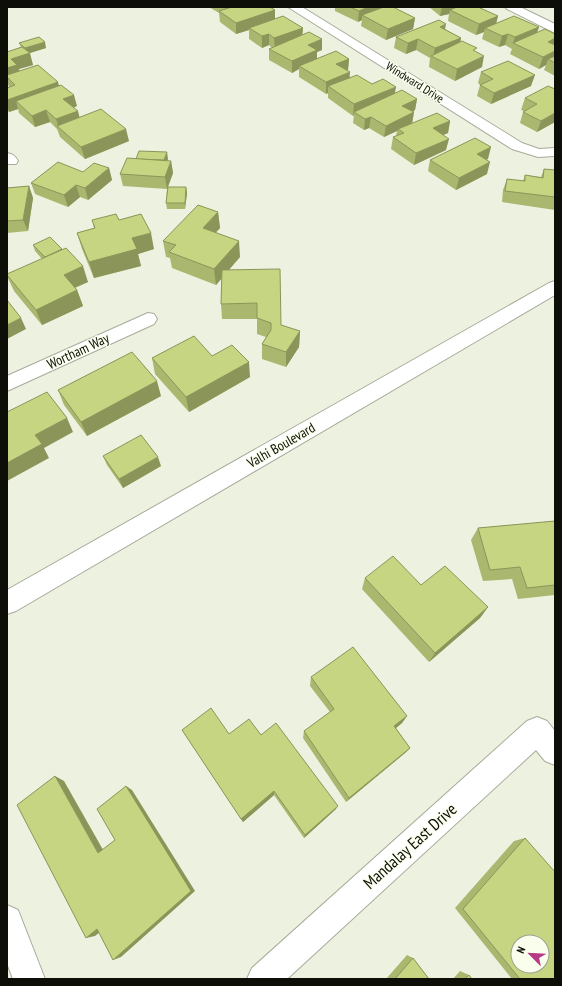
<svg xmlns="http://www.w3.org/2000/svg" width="562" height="986" viewBox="0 0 562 986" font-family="'PT Sans Narrow',sans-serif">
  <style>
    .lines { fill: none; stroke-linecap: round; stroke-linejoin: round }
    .minor-casing { stroke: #a7ab9a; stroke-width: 2 }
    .minor { fill: #fff; fill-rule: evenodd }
    .wall { fill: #aab76f }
    .shaded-wall { fill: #8b955a }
    .building { fill: #c6d581; stroke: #8b955a; fill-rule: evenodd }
    .labels { text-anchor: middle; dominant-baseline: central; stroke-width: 3; stroke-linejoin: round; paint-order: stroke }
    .far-street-label { font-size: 12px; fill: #0d0e08; stroke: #faffed }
    .street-label { font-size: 14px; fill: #0d0e08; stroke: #faffed }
    .near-street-label { font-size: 17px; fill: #0d0e08; stroke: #faffed }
  </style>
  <rect width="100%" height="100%" fill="#edf1df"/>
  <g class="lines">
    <g class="minor-casing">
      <g id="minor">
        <path d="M288,7H302L522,143L539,149L555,148V156L538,157L512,149Z"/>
        <path d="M505,7H520L555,24V33L507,9Z"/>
        <path d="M7,153C13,154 15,156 18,161L16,164H7Z"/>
        <path d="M555,281V295L16,611L7,614V590L549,283Z"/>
        <path d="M148,313L154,314L157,319L154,324L7,391V376Z"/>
        <path d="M537,717L547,721L555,731V765L545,761L536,750L287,979H247L252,968L527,721Z"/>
        <path d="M7,905L18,910L45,979H13L7,963Z"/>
      </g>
    </g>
    <use href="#minor" class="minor"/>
  </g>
  <g class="wall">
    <path d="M209,7H270L275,10V19L303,28L302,35L322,50L317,52V59H349L348,70H347L350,78L372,84L395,94L417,99L415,110L412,112H414L412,123L450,121L448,133L443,135L446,150L414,165L391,149L393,137L396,136L397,131L384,137L369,128L364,130L353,123L354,115L353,116L328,98V93L326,94L299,77V69L292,73L269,60V49L272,48L269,45L262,48L249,39V30L236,34L220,22L219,13Z"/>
    <path d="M335,7H393L415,18L413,29L386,40L361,26L362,20L358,22L335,11Z"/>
    <path d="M429,7H478L498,16L496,23L539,27L537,33L555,34V78H554L555,76L544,70L546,65L539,69L510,54L512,49L505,45L499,47L482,39L484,32L476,35L448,21L449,14L440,16Z"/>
    <path d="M445,29L461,38L460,42L476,52L482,67L455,81L429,67L430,58L416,50L406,54L394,48L396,37Z"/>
    <path d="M19,43L46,48L29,53L33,65L19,69V71L59,86L77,106L74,107L79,117L129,141L85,159L60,137L57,129L50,122L35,127L19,113L18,109L9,112L7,109V88L9,87L7,81V52L21,47Z"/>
    <path d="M481,72L531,86L491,104L477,96L480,85L478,83Z"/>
    <path d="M555,89V122L537,132L520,123L523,112L524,111L521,110L525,98Z"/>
    <path d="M136,159H168L167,161H171L173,173L168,187H186L187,193L185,209H167L166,203L167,189L123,186L120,174Z"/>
    <path d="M486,159L487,174L456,190L428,171L430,160L488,159Z"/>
    <path d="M109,168L112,180L88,200L80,197L68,207L35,194L31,183L83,172Z"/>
    <path d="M544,169L555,170V210L502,202L503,190L507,179L523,181L525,175L541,177Z"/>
    <path d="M29,186L33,198L28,231L7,233V188Z"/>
    <path d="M218,212L220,228L216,232L240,257L229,269L281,325L300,331L299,347L286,367L262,359V344L266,337L257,334V319H222L221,304L222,278L216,285L172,268L170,258L166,257L163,241Z"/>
    <path d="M92,220H119L154,249L138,254L141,266L94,278L82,249L77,233L94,228Z"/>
    <path d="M33,245L62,249L88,282L75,288L77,290L83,306L42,325L14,291L7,276V274L42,259L35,251Z"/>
    <path d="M212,356L250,377L189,412L155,374L152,358Z"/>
    <path d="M58,390L161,396L87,436L64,405Z"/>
    <path d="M103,456L161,466L123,488L107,465Z"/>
    <path d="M555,521V595L518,599L512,579L483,581L471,540L478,528Z"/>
    <path d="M365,578L421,585L488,607L480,618L429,662L362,589Z"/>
    <path d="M311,677L407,716L402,723L396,728L410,748L405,753L346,802L303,738L304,731L330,712L310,686Z"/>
    <path d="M182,730L229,734L261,735L336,809L304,838L274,795L243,822Z"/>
    <path d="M525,838L555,979H512L455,908L514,841Z"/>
    <path d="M407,955L413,958L429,979H386Z"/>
    <path d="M460,971L469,975L472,979H453Z"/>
  </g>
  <g class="shaded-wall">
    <path d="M225,7H251L225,15Z"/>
    <path d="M368,7H385L362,15V20L358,22L359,11Z"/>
    <path d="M442,7H466L450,10L449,14L440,16Z"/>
    <path d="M275,10V21L249,28V30L236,34V23Z"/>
    <path d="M498,16L495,28H485L484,32L476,35L479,24Z"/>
    <path d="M415,18L413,29L386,40L388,29Z"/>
    <path d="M446,24L444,35L440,27Z"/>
    <path d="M539,27L535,38L513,43L515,37Z"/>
    <path d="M303,28L302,39L275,49L274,38Z"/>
    <path d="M269,34V45L262,48V36Z"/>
    <path d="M508,34L505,45L499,47L502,36Z"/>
    <path d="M461,38L459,49L433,57L435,48Z"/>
    <path d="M555,38V48L548,42Z"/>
    <path d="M322,39V50L317,52V61L299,66V69L292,73V61L308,45Z"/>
    <path d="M418,39L416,50L406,54L408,43Z"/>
    <path d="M45,42L46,48L27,54L25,48Z"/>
    <path d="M555,51V61L548,59L546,65L539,69L543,57Z"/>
    <path d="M30,53L33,65L19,69L21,76L7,77V68L11,59Z"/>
    <path d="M484,56L482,67L455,81L457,69Z"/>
    <path d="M349,59L348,70L336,75V64Z"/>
    <path d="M350,72L349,84L328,86V93L326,94V82Z"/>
    <path d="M535,75L531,86L491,104L494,93Z"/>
    <path d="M58,82L61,93L16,101L18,109L9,112L7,105V100Z"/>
    <path d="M396,87L394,98L354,112V115L353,116L354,104Z"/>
    <path d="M74,95L77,106L66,110L63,99Z"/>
    <path d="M417,99L415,110L401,117L402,106Z"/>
    <path d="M46,110L50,122L35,127L32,116Z"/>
    <path d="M78,111L81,123L59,128L56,119Z"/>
    <path d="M414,112L412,124L398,129L397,131L384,137L386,126Z"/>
    <path d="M555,113V122L537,132L541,121Z"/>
    <path d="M371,117L369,128L364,130L365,119Z"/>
    <path d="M450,121L448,133L431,140L433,128Z"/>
    <path d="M126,129L129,141L85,159L81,147Z"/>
    <path d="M449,139L446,150L414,165L416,153Z"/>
    <path d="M491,147L488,159L474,166L477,154Z"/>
    <path d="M167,152L168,159L163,170L162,164Z"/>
    <path d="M171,161L173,173L167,189L165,177Z"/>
    <path d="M490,162L487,174L456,190L459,178Z"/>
    <path d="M109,168L112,180L88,200L85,188Z"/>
    <path d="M76,185L80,197L68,207L64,195Z"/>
    <path d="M29,186L33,198L28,231L23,220Z"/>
    <path d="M186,187L187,193L185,209V203Z"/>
    <path d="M218,212L220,228L205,244L203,228Z"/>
    <path d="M151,233L154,249L138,254L141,266L94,278L89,262L132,238Z"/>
    <path d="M239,241L240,257L216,285L214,269Z"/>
    <path d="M83,266L88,282L69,290L64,275Z"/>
    <path d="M77,290L83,306L42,325L36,310Z"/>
    <path d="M21,318L26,329L7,339V325Z"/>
    <path d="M300,331L299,347L286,367V352Z"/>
    <path d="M249,362L250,377L189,412L186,397Z"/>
    <path d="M157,381L161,396L87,436L81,422Z"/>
    <path d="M67,418L73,432L44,448L49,458L7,481V463L35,435Z"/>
    <path d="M158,457L161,466L123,488L119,479Z"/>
    <path d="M488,607L480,618L429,662L435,653Z"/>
    <path d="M407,716L402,723L390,733L394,726Z"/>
    <path d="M410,748L405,753L346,802L349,798Z"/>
    <path d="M55,776L64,781L106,855L98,853Z"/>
    <path d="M126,786L132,790L195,891L121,957L113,960Z"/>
    <path d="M274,791V795L243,822L241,819Z"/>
    <path d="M338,806L336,809L304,838L305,835Z"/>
    <path d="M105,928L95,936L86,938L97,929Z"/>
  </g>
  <g class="building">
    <path d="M232,7H270L275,10L236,23L219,11Z"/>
    <path d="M350,7H368L359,11Z"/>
    <path d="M384,7H393L415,18L388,29L362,15Z"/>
    <path d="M457,7H478L498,16L479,24L450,10Z"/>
    <path d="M283,16L303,28L274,38L269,34L262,36L249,28Z"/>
    <path d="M514,16L539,27L515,37L508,34L502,36L485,28Z"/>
    <path d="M439,20L446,24L440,27L461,38L435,48L418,39L408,43L396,37Z"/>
    <path d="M545,29L555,34V38L548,42L555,45V51L543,57L513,43Z"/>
    <path d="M309,32L322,39L308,45L317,50L292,61L269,49Z"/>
    <path d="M39,37L45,42L25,48L19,43Z"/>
    <path d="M462,41L477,48L473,50L484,56L457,69L431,56Z"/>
    <path d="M22,47L30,53L11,59L17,65L7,68V52Z"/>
    <path d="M336,51L349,59L336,64L350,72L326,82L299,66Z"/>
    <path d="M555,56V63L548,59Z"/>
    <path d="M508,61L535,75L494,93L480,85L493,79L481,72Z"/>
    <path d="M38,65L58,82L7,100V88L15,85L7,77V75Z"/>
    <path d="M357,75L372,84L383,79L396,87L354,104L328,86Z"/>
    <path d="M61,85L74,95L63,99L78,111L56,119L46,110L32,116L16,101Z"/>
    <path d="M548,86L555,89V113L541,121L523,112L537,104L525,98Z"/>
    <path d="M402,90L417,99L402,106L414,112L386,126L371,117L365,119L354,112Z"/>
    <path d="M101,109L126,129L81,147L57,126Z"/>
    <path d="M437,113L450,121L433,128L449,139L416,153L393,137L404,133L398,129Z"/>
    <path d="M475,138L491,147L477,154L490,162L459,178L430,160Z"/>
    <path d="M139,151L167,152L164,160L136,159Z"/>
    <path d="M127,158L171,161L165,177L120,174Z"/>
    <path d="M58,162L83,172L94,163L109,168L85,188L76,185L64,195L31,183Z"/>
    <path d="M544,169L555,170V197L505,191L507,179L525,181V175L543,178Z"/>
    <path d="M29,186L23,220L7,221V188Z"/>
    <path d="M168,187H186L185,203H166Z"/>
    <path d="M198,205L218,212L203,228L239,241L214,269L169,252L176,245L163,241Z"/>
    <path d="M116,214L119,220L141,214L151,233L132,238L137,249L89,262L77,233L95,228L92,220Z"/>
    <path d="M50,237L62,249L45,257L33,245Z"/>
    <path d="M66,248L83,266L64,275L77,290L36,310L7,275V274Z"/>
    <path d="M280,269L281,325L300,331L286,352L262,344L271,330V323L257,318V303L221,304L222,270Z"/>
    <path d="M7,300L21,318L7,325Z"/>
    <path d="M194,336L212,356L232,345L249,362L186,397L152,358Z"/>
    <path d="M132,352L157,381L81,422L58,390Z"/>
    <path d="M47,392L67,418L35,435L42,444L7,463V412Z"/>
    <path d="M141,435L158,457L119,479L103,456Z"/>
    <path d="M555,521V585L527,588L520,567L490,570L478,528Z"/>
    <path d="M393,556L421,585L445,566L488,607L435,653L365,578Z"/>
    <path d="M353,647L407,716L394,726L410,748L349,798L304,731L334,709L311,677Z"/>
    <path d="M211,708L229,734L249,719L261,735L276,723L338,806L305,835L274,791L241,819L182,730Z"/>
    <path d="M55,776L98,853L115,840L97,809L126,786L191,891L113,960L97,929L86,938L17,805Z"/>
    <path d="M525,838L555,872V979H520L463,909ZM518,942H542V966H518Z"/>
    <path d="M413,958L429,979H395Z"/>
    <path d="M469,975L472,979H465Z"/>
  </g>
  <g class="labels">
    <g class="far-street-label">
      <text transform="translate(415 82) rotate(32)">Windward Drive</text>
    </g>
    <g class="street-label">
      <text transform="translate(78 351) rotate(-25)">Wortham Way</text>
      <text transform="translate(281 445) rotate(-30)">Valhi Boulevard</text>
    </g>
    <g class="near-street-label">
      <text transform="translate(410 846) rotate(-42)">Mandalay East Drive</text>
    </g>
  </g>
  <rect width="562" height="986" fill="none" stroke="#0d0e08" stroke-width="16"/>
  <g transform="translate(530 954) rotate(294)"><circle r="19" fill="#faffed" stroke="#9b9f91"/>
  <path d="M0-3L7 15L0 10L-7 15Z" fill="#b83a87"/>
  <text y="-6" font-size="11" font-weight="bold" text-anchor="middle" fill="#0d0e08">N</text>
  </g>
</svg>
